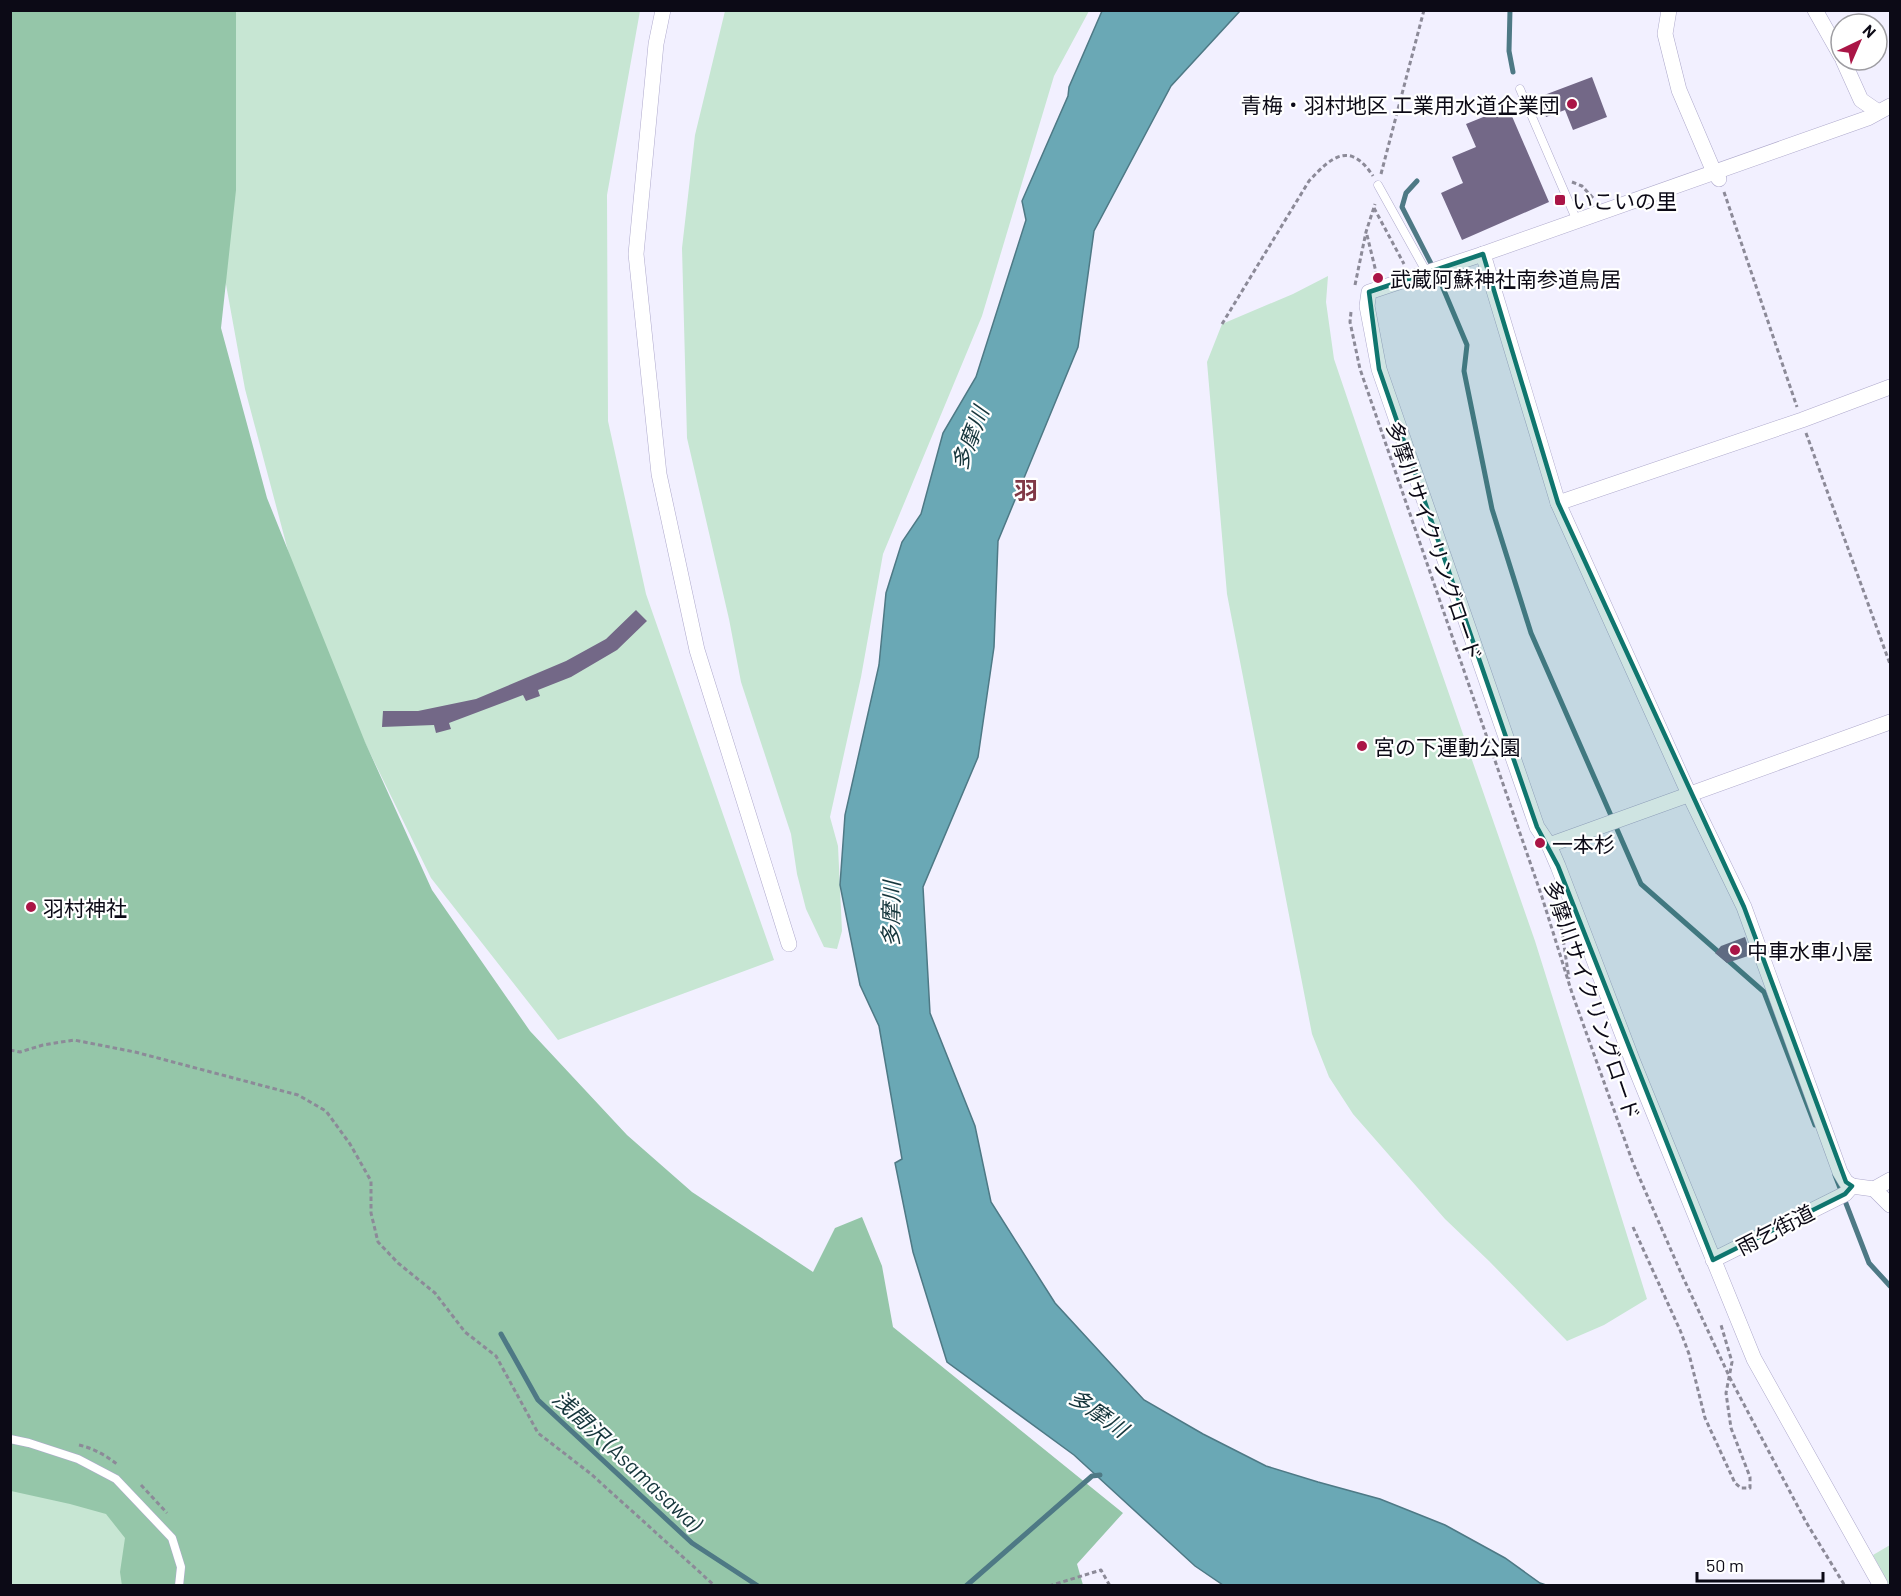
<svg xmlns="http://www.w3.org/2000/svg" width="1901" height="1596" viewBox="0 0 1901 1596" font-family="Barlow,'Noto Sans JP',sans-serif">
  <style>
    .green { fill: #c7e6d3 }
    .forest { fill: #95c6a9 }
    .water { fill: #6aa8b5; stroke: #4e7985; stroke-width: 1.5 }
    .lines { fill: none; stroke-linecap: round; stroke-linejoin: round }
    .stream { stroke: #4e7985; stroke-width: 5 }
    .building { fill: #736887 }
    .service-casing { stroke: #aea9cc; stroke-width: 9 }
    .minor-casing { stroke: #aea9cc; stroke-width: 16 }
    .path { stroke: #8c8a98; stroke-width: 3; stroke-dasharray: 4.5 3; stroke-linecap: butt }
    .service { stroke: #fff; stroke-width: 8 }
    .minor { stroke: #fff; stroke-width: 15 }
    .marked { fill: #0f766e; fill-opacity: 0.2; stroke: #0f766e; stroke-width: 4.5; stroke-linejoin: round }
    .poi-dot { fill: #aa1546; stroke: #fff; stroke-width: 2 }
    .labels { text-anchor: middle; dominant-baseline: central; stroke-width: 4.5; stroke-linejoin: round; paint-order: stroke }
    .poi-label { font-size: 21px; fill: #0c0a16; stroke: #fff; text-anchor: start }
    .street-label { font-size: 21px; fill: #0c0a16; stroke: #fff }
    .water-label { font-size: 22px; font-style: italic; fill: #16363c; stroke: #fff }
    .quarter-label { font-size: 24px; font-weight: bold; fill: #813947; stroke: #fff }
  </style>
  <rect width="100%" height="100%" fill="#f2f0ff"/>
  <g class="green">
    <path d="M227,11H640L607,195L608,421L646,594L774,960L558,1040L431,878L308,626L245,389L221,257Z"/>
    <path d="M725,11H1089L1054,76L982,316L883,554L861,677L830,817L838,846L842,931L837,949L824,947L806,909L797,874L791,834L741,682L729,619L687,438L682,248L695,135Z"/>
    <path d="M1328,276L1326,302L1334,359L1392,530L1535,941L1647,1299L1604,1325L1567,1341L1489,1261L1445,1219L1353,1114L1329,1077L1312,1034L1227,594L1207,362L1222,324L1293,294Z"/>
    <path d="M11,1440L96,1453L178,1585L11,1586Z"/>
    <path d="M1890,1545V1585H1886L1888,1583L1873,1555Z"/>
  </g>
  <path class="forest" d="M11,11H236V190L221,328L267,498L365,742L432,890L530,1031L627,1135L692,1192L813,1272L835,1228L862,1217L882,1266L893,1327L1123,1513L1077,1564L1083,1585L122,1586L120,1572L125,1538L106,1514L70,1504L11,1491Z"/>
  <path class="water" d="M1102,11H1240L1171,86L1094,231L1078,347L998,541L994,647L978,757L923,887L930,1013L975,1126L991,1202L1055,1303L1144,1400L1203,1434L1266,1466L1318,1482L1380,1499L1445,1525L1505,1558L1540,1583L1546,1585H1223L1195,1566L1074,1455L947,1362L913,1252L895,1163L902,1159L879,1026L860,985L840,885L845,815L879,665L886,593L902,542L921,514L943,433L976,377L1026,220L1022,201L1068,96L1069,87Z"/>
  <g class="lines">
    <g class="stream">
      <path d="M1510,10L1509,51L1513,72"/>
      <path d="M1417,181L1406,193L1402,207L1440,281L1467,345L1464,371L1492,509L1531,633L1641,884L1764,992L1815,1125"/>
      <path d="M1835,1175L1869,1263L1890,1286"/>
      <path d="M501,1334L538,1400L692,1543L758,1586"/>
      <path d="M966,1586L1092,1476L1100,1475"/>
    </g>
  </g>
  <g class="building">
    <path d="M1592,77L1607,117L1573,130L1565,110L1546,117L1539,97Z"/>
    <path d="M1508,107L1549,202L1462,240L1441,193L1463,183L1452,157L1476,147L1466,124Z"/>
    <path d="M636,610L647,621L617,650L571,677L538,690L540,696L526,701L523,695L449,723L451,729L436,733L434,725L382,727L383,711H418L476,699L566,661L606,639Z"/>
    <path d="M1745,937L1751,955L1727,963L1715,953L1721,946Z"/>
  </g>
  <g class="lines">
    <g class="service-casing">
      <g id="service">
        <path d="M1520,89L1577,221"/>
        <path d="M1378,185L1427,273"/>
        <path d="M10,1439L29,1443L78,1459L116,1479L172,1538L181,1567L179,1586"/>
      </g>
    </g>
    <g class="minor-casing">
      <g id="minor">
        <path d="M663,10L656,44L636,254L659,474L697,650L789,944"/>
        <path d="M1669,10L1665,34L1679,90L1714,172L1719,179"/>
        <path d="M1815,10L1841,56"/>
        <path d="M1843,60L1861,100L1877,111"/>
        <path d="M1483,254L1558,503L1689,794L1744,907L1840,1172L1846,1182L1852,1186"/>
        <path d="M1558,503L1802,420L1890,387"/>
        <path d="M1549,845L1890,722"/>
        <path d="M1874,1189L1890,1180"/>
        <path d="M1713,1260L1845,1194L1852,1186L1874,1189L1890,1205"/>
        <path d="M1880,1584L1754,1359L1633,1062L1558,866L1549,845L1537,827L1379,369L1367,306L1369,292L1483,254L1868,118L1890,106"/>
      </g>
    </g>
    <g class="path">
      <path d="M1381,174L1424,10"/>
      <path d="M1572,182L1582,186L1594,199"/>
      <path d="M1724,192L1797,407"/>
      <path d="M1374,208L1404,264"/>
      <path d="M1367,235L1376,272"/>
      <path d="M1355,285L1366,232L1375,204"/>
      <path d="M1351,312L1350,322L1360,369L1542,897L1572,993L1633,1163L1681,1273L1730,1378L1806,1522L1845,1586"/>
      <path d="M1222,324L1309,181C1332,156 1350,141 1373,176"/>
      <path d="M1806,433L1890,664"/>
      <path d="M1560,918L1569,979"/>
      <path d="M10,1050L20,1052L43,1045L74,1040L135,1052L298,1095L326,1111L350,1144L371,1181V1213L378,1242L398,1263L435,1293L465,1332L496,1356L538,1433L591,1474L715,1586"/>
      <path d="M1633,1227L1680,1330L1689,1354L1705,1418L1735,1483L1741,1488H1750V1477L1731,1428L1726,1393L1732,1362L1721,1325"/>
      <path d="M79,1445C93,1448 107,1456 118,1465"/>
      <path d="M141,1485L167,1513"/>
      <path d="M1049,1586L1101,1570L1110,1586"/>
    </g>
    <use href="#service" class="service"/>
    <use href="#minor" class="minor"/>
  </g>
  <path class="marked" d="M1483,254L1558,503L1744,907L1846,1182L1852,1186L1845,1194L1713,1260L1558,866L1537,827L1379,369L1369,292Z"/>
  <g class="poi-dot">
    <circle cx="1572" cy="104" r="6"/>
    <rect x="1554" y="194" width="12" height="12" rx="3"/>
    <circle cx="1378" cy="278" r="6"/>
    <circle cx="1362" cy="746" r="6"/>
    <circle cx="1540" cy="843" r="6"/>
    <circle cx="31" cy="907" r="6"/>
    <circle cx="1735" cy="950" r="6"/>
  </g>
  <g class="labels">
    <g class="poi-label">
      <text x="1560" y="104" text-anchor="end">青梅・羽村地区 工業用水道企業団</text>
      <text x="1572" y="200">いこいの里</text>
      <text x="1390" y="278">武蔵阿蘇神社南参道鳥居</text>
      <text x="1374" y="746">宮の下運動公園</text>
      <text x="1552" y="843">一本杉</text>
      <text x="43" y="907">羽村神社</text>
      <text x="1747" y="950">中車水車小屋</text>
    </g>
    <g class="street-label">
      <text transform="translate(1435 541) rotate(71)">多摩川サイクリングロード</text>
      <text transform="translate(1593 1000) rotate(71)">多摩川サイクリングロード</text>
      <text transform="translate(1775 1229) rotate(-27)">雨乞街道</text>
    </g>
    <g class="water-label">
      <text transform="translate(969 438) rotate(-69)">多摩川</text>
      <text transform="translate(890 914) rotate(-89)">多摩川</text>
      <text transform="translate(1099 1412) rotate(35)">多摩川</text>
      <text transform="translate(628 1460) rotate(43)">浅間沢 (Asamasawa)</text>
    </g>
    <g class="quarter-label">
      <text x="1026" y="489">羽</text>
    </g>
  </g>
  <rect width="1901" height="1596" fill="none" stroke="#0c0a16" stroke-width="24"/>
  <g transform="translate(1859 42) rotate(44)"><circle r="28" fill="#ffffff" stroke="#9e9da2" stroke-width="1.5"/>
  <path d="M0-4.5L10 22L0 15L-10 22Z" fill="#aa1546"/>
  <text y="-9" font-size="16" font-weight="bold" text-anchor="middle" fill="#0c0a16">N</text>
  </g>
  <path d="M1697 1572v9h126v-9" fill="none" stroke="#0c0a16" stroke-width="3"/>
  <text x="1706" y="1572" font-size="18" fill="#0c0a16" stroke="#ffffff" stroke-width="4.5" paint-order="stroke">50 m</text>
</svg>
